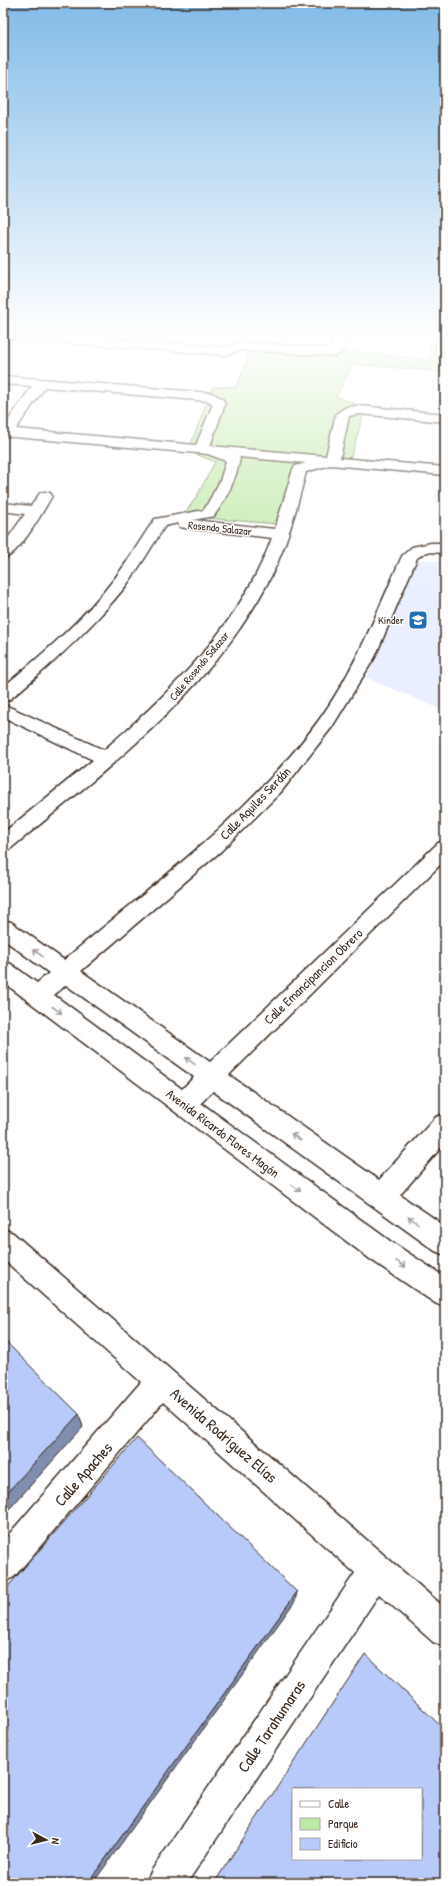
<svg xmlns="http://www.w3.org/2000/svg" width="448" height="1886" viewBox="0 0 448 1886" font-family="'Patrick Hand',sans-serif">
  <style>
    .built { fill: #e9effe }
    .green { fill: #bee8a5; stroke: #7c8962 }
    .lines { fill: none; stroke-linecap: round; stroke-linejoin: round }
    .minor-casing { stroke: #3b2a1e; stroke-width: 3 }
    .minor { fill: #fff; fill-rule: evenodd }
    .shaded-wall { fill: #808daf; stroke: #3b2a1e }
    .building { fill: #b7cafa; stroke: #3b2a1e; fill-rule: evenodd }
    .oneway { stroke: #a79f9a }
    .labels { text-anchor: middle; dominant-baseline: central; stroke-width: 3; stroke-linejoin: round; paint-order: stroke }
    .far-street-label { font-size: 11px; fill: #3b2a1e; stroke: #fff }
    .far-poi-label { font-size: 11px; fill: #3b2a1e; stroke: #fff; text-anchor: end }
    .street-label { font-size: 13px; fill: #3b2a1e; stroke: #fff }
    .near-street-label { font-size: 16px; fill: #3b2a1e; stroke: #fff }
  </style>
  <rect width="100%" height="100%" fill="#fff"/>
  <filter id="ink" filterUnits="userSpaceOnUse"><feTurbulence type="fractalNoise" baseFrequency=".025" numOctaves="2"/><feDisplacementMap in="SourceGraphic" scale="8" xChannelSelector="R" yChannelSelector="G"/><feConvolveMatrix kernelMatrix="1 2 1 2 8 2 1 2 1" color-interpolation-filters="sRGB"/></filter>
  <g filter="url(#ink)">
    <path class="built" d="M417,559L445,562V711L367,678Z"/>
    <path class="green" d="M236,340L430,360L431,340L445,341V372L353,364L336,396L365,408L351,457L303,472L288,525L183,516L197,496L215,462L188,451L213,387H236L249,355Z"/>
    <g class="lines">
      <g class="minor-casing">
        <g id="minor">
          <path d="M3,334H48L224,347L242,342L330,348L336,334H348L341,352L335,356L243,350L225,355L4,338Z"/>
          <path d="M438,334H445V362L441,361L435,352Z"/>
          <path d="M3,376L211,393L222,398L225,404L210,446L326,456L336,414L346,407L359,406L445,414V422L359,414L349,416L340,458L445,467V475L330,465L306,472C296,510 286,550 266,586C207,695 104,771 10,849L3,851V833L93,760L3,717V704L104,750C173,690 240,625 272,538L185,528L180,527L178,523L165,526C152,546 140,567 125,587C91,629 51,665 9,700L3,702V687C43,654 84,619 115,578C130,559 141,538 155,519L204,510L220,481L226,461L208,454L3,436V428L32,386L3,384ZM45,387L208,401L213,404L196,445L16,429ZM239,457L306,463L295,466L293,469L275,529L193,520L214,516C226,499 236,480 240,459Z"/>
          <path d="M45,492L50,493L52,496C43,511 20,554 3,559V545L25,514L3,511V503L31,506L40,493Z"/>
          <path d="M431,543H445V553L426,552L417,558L375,657L332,727L281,792L221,851L81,971L210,1062L438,843L445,841V860L229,1075L379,1180L436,1117L445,1114V1143L400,1195L445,1226V1255L435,1251L213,1091L201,1103L390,1241L445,1277V1307L435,1303L370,1259L3,982V961L11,964L37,983L49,973L3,939V920L11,922L64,960C153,885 250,814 319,720C355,670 377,612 402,556L412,547ZM66,985L194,1077L182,1089L54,995Z"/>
          <path d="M3,1229L13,1233L445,1608V1647L433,1642L379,1594L187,1883H146L152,1870L355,1573L163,1402L14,1577L3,1582V1541L141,1382L3,1259Z"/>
        </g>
      </g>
      <use href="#minor" class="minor"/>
    </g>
    <g class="shaded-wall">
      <path d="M79,1414L83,1427L3,1516V1497Z"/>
      <path d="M297,1592L295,1601L93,1883H88Z"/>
    </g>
    <g class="building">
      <path d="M3,1339L79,1414L3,1497Z"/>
      <path d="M137,1438L297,1592L88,1883H3V1592Z"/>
      <path d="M365,1654L445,1730V1883H214ZM293,1789H421V1859H293Z"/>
    </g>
    <defs><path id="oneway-shaft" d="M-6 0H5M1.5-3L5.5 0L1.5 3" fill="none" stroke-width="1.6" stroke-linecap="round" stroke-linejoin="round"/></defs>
    <g class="oneway">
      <use href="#oneway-shaft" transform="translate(38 953) rotate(-144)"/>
      <use href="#oneway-shaft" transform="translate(57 1010) rotate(37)"/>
      <use href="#oneway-shaft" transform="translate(190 1061) rotate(-145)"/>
      <use href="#oneway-shaft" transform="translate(296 1137) rotate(-145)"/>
      <use href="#oneway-shaft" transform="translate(296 1188) rotate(37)"/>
      <use href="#oneway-shaft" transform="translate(413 1220) rotate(-145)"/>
      <use href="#oneway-shaft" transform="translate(401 1264) rotate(34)"/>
    </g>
  </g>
  <linearGradient id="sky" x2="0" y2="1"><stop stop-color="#82bbe8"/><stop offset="0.56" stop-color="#fff"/><stop offset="1" stop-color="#fff" stop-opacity="0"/></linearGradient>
  <rect width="448" height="598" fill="url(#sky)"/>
  <defs>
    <g id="school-square" transform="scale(1)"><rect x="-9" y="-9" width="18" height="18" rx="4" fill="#1f6fb2" stroke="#fff"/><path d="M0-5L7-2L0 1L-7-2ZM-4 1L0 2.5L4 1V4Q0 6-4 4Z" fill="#fff"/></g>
  </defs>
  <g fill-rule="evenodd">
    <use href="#school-square" x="418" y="620"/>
  </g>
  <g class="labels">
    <g class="far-street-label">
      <text transform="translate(220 528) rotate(6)">Rosendo Salazar</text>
      <text transform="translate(199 666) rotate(-50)">Calle Rosendo Salazar</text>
    </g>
    <g class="far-poi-label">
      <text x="404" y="620">Kinder</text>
    </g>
    <g class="street-label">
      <text transform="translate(255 803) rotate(-46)">Calle Aquiles Serdán</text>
      <text transform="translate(313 976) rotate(-44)">Calle Emancipancion Obrero</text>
      <text transform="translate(223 1133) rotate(37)">Avenida Ricardo Flores Magón</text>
    </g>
    <g class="near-street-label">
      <text transform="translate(224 1435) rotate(41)">Avenida Rodríguez Elías</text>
      <text transform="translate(83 1474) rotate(-49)">Calle Apaches</text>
      <text transform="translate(271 1726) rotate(-56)">Calle Tarahumaras</text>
    </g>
  </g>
  <rect width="448" height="1886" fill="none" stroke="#fff" stroke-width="16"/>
  <rect x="8" y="8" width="432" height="1870" fill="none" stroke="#3b2a1e" stroke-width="1.5" filter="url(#ink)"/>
  <rect x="292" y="1788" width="130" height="72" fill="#ffffff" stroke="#b1aaa5"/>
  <rect x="300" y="1801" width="20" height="6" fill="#ffffff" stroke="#b1aaa5"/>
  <text x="328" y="1808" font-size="12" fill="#3b2a1e">Calle</text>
  <rect x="300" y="1818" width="20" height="12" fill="#bee8a5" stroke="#b1aaa5"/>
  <text x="328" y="1828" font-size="12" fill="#3b2a1e">Parque</text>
  <rect x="300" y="1838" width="20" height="12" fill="#b7cafa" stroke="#b1aaa5"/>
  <text x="328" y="1848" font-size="12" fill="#3b2a1e">Edificio</text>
  <g transform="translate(46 1840) rotate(97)" stroke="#ffffff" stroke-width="3" paint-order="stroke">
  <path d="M0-3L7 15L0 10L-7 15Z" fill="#3b2a1e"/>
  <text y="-6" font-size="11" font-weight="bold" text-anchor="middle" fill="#3b2a1e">N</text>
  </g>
</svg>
